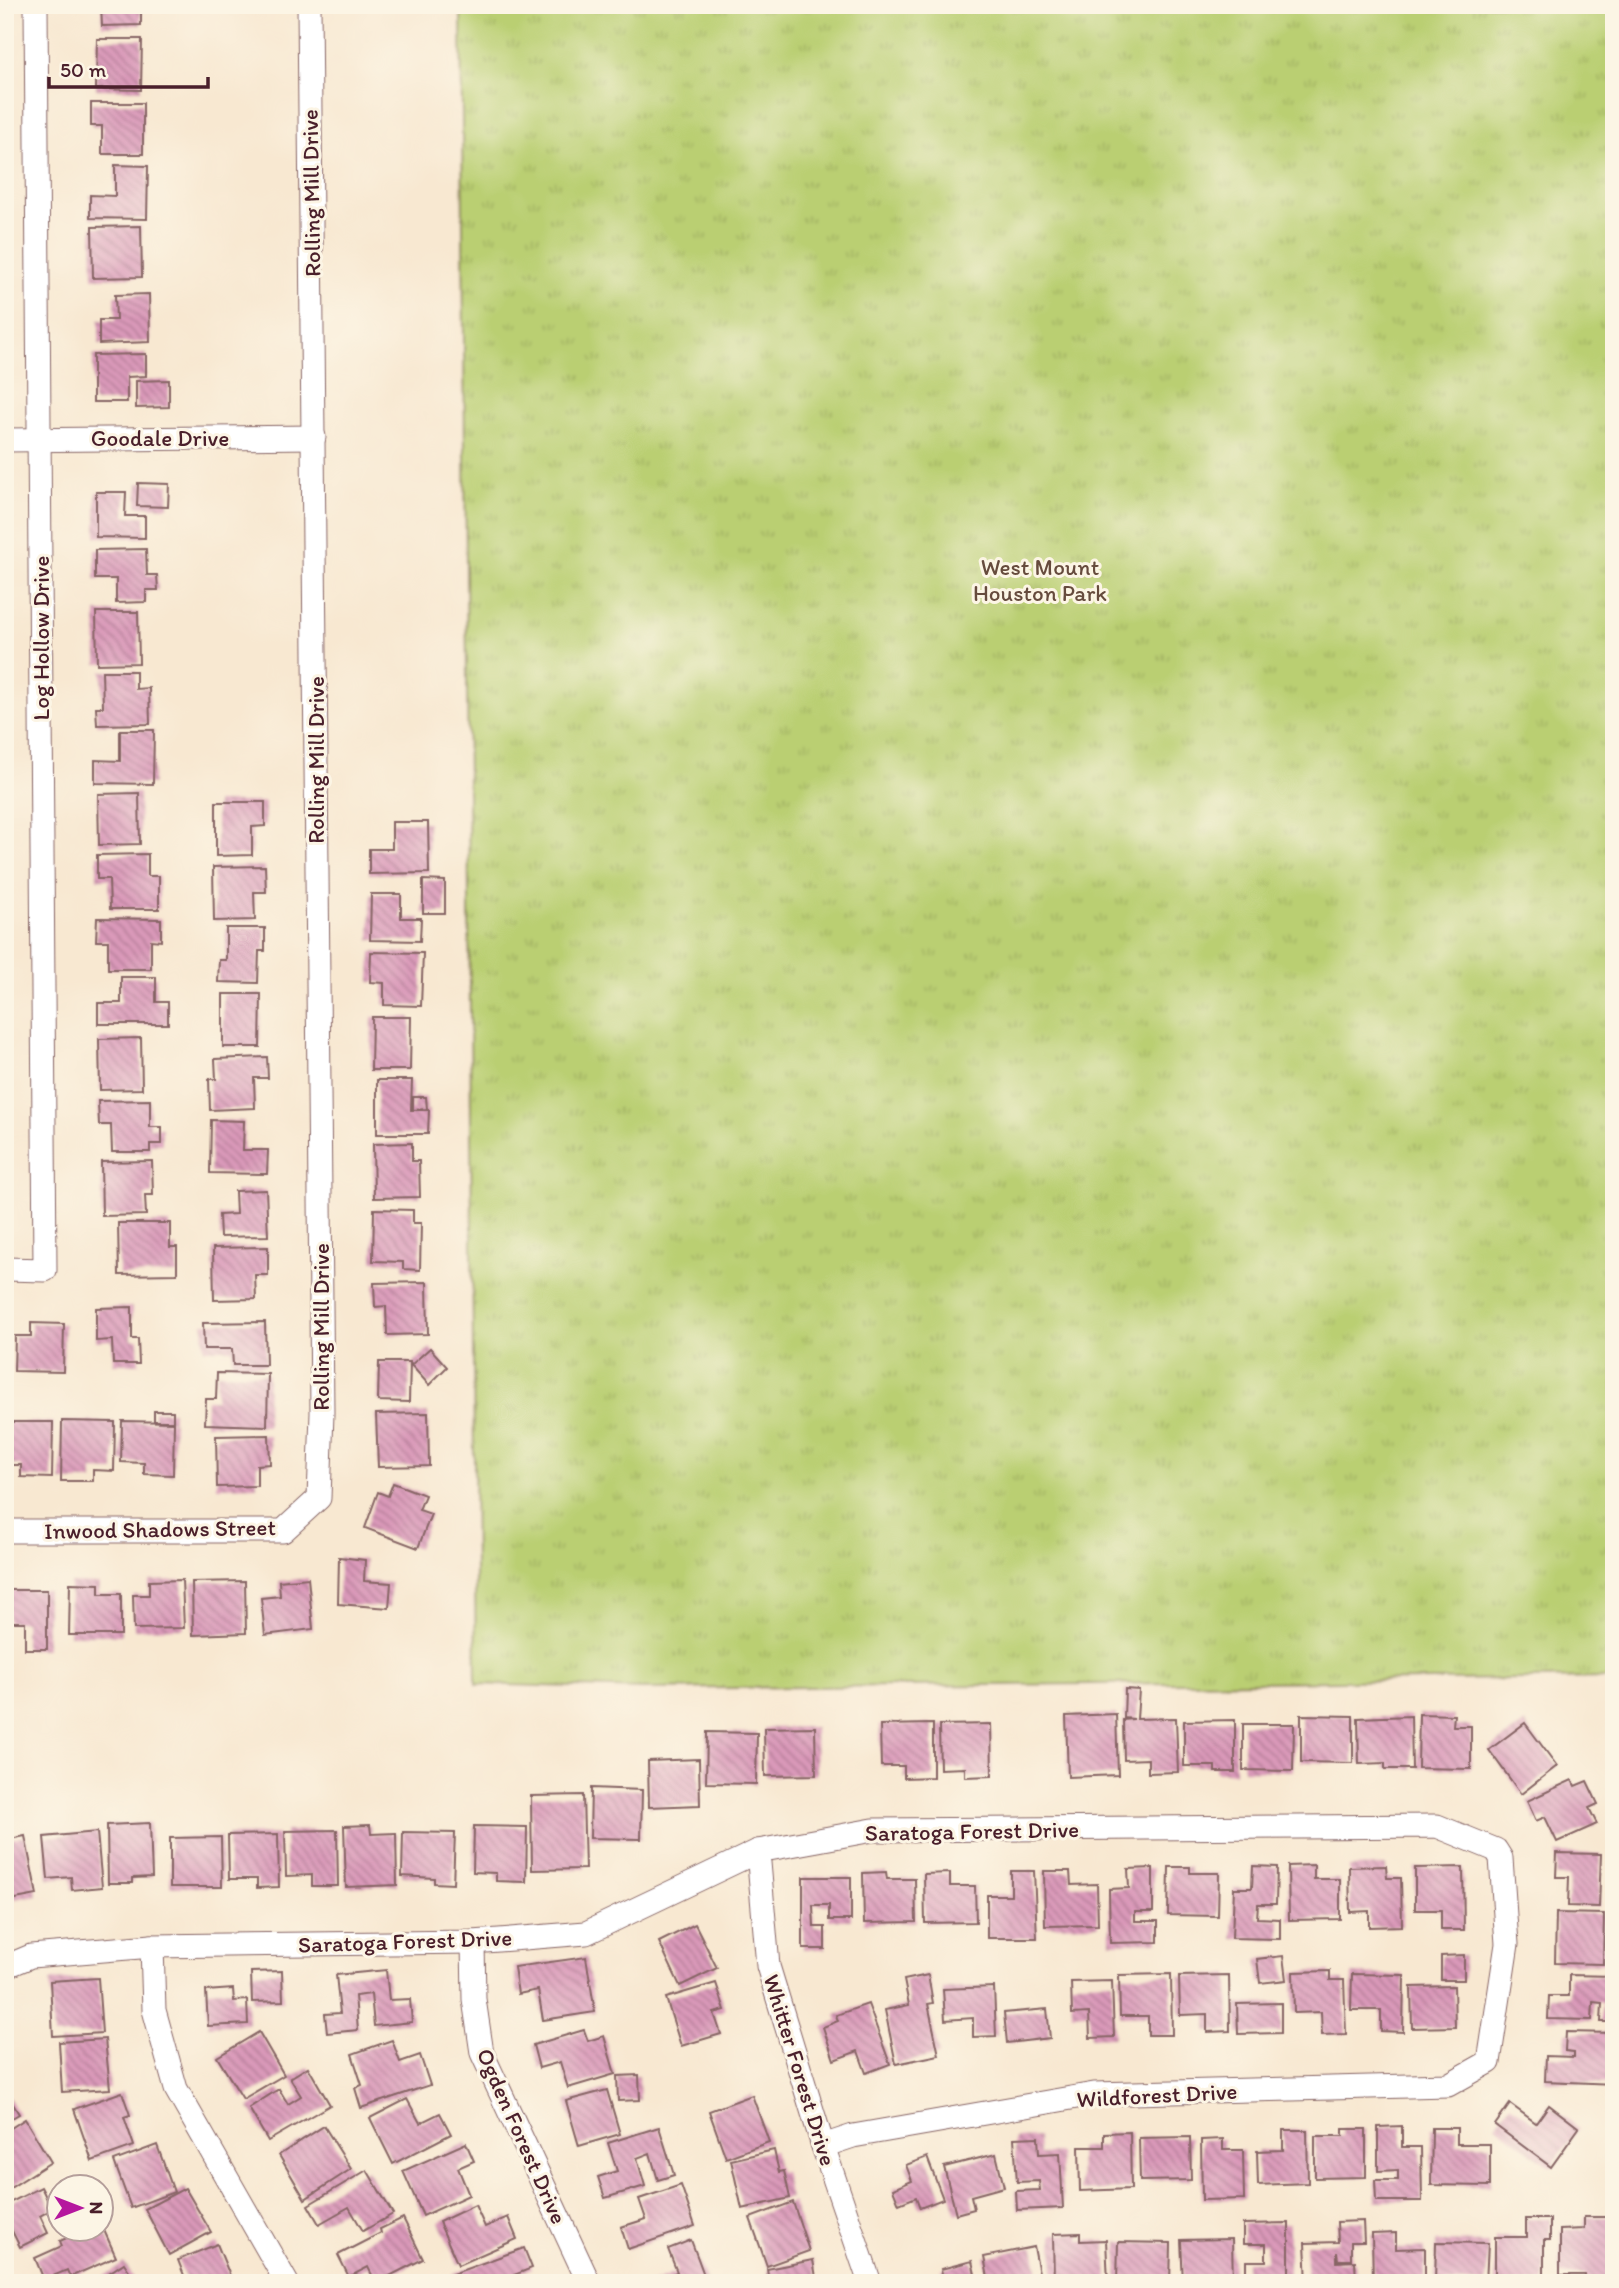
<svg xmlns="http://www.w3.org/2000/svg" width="1619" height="2288" viewBox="0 0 1619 2288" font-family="Itim,sans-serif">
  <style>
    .park { fill: url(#park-tufts); stroke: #82774e; stroke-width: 2 }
    .building { fill: url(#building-back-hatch) }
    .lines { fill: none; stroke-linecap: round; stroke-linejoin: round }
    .minor-casing { stroke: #876565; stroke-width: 25 }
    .minor { stroke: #fff; stroke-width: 23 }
    .labels { text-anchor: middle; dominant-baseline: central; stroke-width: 6; stroke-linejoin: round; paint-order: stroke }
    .street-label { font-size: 23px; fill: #4a1f2b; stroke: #fcf5e5 }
    .park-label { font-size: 23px; fill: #664b3d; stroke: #fcf5e5 }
  </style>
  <defs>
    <pattern id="park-tufts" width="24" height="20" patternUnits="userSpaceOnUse" patternTransform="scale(1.75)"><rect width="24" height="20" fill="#bacf72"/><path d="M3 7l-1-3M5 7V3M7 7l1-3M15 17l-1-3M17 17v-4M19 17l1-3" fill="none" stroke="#a1b163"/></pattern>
    <pattern id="building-back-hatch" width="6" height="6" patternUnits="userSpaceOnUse" patternTransform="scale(1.75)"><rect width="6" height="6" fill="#da99b9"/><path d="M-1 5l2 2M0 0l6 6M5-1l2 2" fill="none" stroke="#b37c97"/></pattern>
  </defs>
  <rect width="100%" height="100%" fill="#fcf5e5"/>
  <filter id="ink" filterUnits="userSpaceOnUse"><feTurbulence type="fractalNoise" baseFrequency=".0143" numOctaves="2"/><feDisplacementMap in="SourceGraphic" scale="14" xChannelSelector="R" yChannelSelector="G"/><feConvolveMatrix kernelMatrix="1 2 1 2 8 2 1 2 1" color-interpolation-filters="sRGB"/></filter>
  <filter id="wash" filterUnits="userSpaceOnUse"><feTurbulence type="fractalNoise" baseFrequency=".00686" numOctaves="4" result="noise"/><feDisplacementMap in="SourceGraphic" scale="28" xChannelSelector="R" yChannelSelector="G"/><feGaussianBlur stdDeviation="1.57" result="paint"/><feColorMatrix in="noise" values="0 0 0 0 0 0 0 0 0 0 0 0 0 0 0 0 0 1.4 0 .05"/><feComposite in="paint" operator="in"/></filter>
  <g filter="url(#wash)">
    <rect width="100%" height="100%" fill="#f8e8d1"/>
    <path class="park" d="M461,5H1614V1678L643,1689L476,1684Z"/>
    <g id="blocks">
      <g class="building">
        <path d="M101,5H141V25L102,26Z"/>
        <path d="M97,39H142L141,90L96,89Z"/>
        <path d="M91,103H143V154H102V126H91Z"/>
        <path d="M115,165L148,166L147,219L90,218V195L115,196Z"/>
        <path d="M141,226L142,277L93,278L92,227Z"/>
        <path d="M149,294L150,342L99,344V320H116L115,295Z"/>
        <path d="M146,354V376L127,377V402H93V355Z"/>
        <path d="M169,380V407L136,408V381Z"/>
        <path d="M138,483L169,484L168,507L137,506Z"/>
        <path d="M96,492H126L125,516H145V538L96,537Z"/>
        <path d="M146,549L147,575H157L158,590H146V602L116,603V579H95V550Z"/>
        <path d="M96,612H138L139,663L97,664Z"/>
        <path d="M102,671H136V689L149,688L150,724L97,725L96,707H103Z"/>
        <path d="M120,730H154L153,784L95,783V760L120,761Z"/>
        <path d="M139,793L140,844L99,845L98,794Z"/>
        <path d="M216,802H265V826L252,827V855L216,856Z"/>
        <path d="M392,822H428L429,873L369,874V849H392Z"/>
        <path d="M148,854V876H159V909H110L109,879H97V855Z"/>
        <path d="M265,866L266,892H254L255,920L214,921L213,867Z"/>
        <path d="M423,880L445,881V913H423Z"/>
        <path d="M371,894H401V918H421L420,941L370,940Z"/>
        <path d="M97,918L161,919V941L151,940V969H108V941H96Z"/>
        <path d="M226,928H265V951H259L258,983L218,982L219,960H226Z"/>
        <path d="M371,952L423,953L421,1006L384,1005V983L370,982Z"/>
        <path d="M121,977H156V1002H168V1024H98V1003H121Z"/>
        <path d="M223,994H261L260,1047H223Z"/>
        <path d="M372,1017H411L410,1070H371Z"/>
        <path d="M141,1038L142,1089L100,1090L99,1039Z"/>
        <path d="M267,1057L268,1078H254L255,1108L210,1110L209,1079H216L215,1059Z"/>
        <path d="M377,1080H412L411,1110H429L428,1134H377Z"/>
        <path d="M413,1097H426L427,1109L413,1110Z"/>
        <path d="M150,1100V1127H162V1144H150V1152H112L111,1125H99L98,1101Z"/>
        <path d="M211,1120L244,1121L243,1150H268L267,1174L210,1173Z"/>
        <path d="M412,1143V1161H419L420,1197L374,1198L373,1144Z"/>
        <path d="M152,1161L153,1195H145L146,1215L102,1216L101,1162Z"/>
        <path d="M266,1190L268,1236L220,1237L219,1215L236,1214L235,1191Z"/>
        <path d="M374,1209L413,1210V1223H421L420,1270L403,1269V1262L373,1261Z"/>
        <path d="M118,1223H170V1247H177V1274L119,1275Z"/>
        <path d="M268,1247V1275H255L256,1299L214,1300L213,1248Z"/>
        <path d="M427,1282L428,1334L387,1335L386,1306L375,1307L374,1283Z"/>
        <path d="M132,1307V1339H138L139,1364H113L112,1340L96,1341V1308Z"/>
        <path d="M265,1322L266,1365H233L232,1349H204L203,1323Z"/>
        <path d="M31,1323L64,1324L63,1372L14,1371L15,1336H31Z"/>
        <path d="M430,1348L447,1367L429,1385L411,1365Z"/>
        <path d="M379,1362H410L409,1402L378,1401Z"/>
        <path d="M217,1373L268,1374L267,1426L205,1424L206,1399H216Z"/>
        <rect x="154" y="1411" width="19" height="10"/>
        <path d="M428,1413L429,1466L378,1467L376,1414Z"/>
        <path d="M62,1421L115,1422L114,1471L93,1470V1481H61Z"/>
        <path d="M122,1421L174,1422L173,1475L144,1474V1463L121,1462Z"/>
        <path d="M5,1422H53L52,1478L21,1477V1465H5Z"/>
        <path d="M269,1435L270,1464L257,1465V1486L217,1487L216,1436Z"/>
        <path d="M393,1483L425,1495L419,1510L431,1514L418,1548L365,1528L378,1492L388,1496Z"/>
        <path d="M339,1557L365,1560L364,1581L391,1583L389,1608L338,1604Z"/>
        <path d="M308,1578L313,1629L265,1635L261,1598L280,1596L279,1581Z"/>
        <path d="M182,1580L184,1628L134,1629L133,1595H149V1581Z"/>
        <path d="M245,1581L246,1633L193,1635L192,1582Z"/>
        <path d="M70,1583L99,1584V1594H121V1635H69Z"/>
        <path d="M8,1590H47V1649H25V1622H8Z"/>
        <path d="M1125,1689L1139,1690L1137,1719L1176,1718L1178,1772L1148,1773V1759L1124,1760L1123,1720L1134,1719L1124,1718Z"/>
        <path d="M1116,1714L1118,1775L1068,1777L1066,1716Z"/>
        <path d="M1419,1714L1454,1715L1453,1726H1471V1769L1418,1768Z"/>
        <path d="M1301,1715L1353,1716V1763L1301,1762Z"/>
        <path d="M1411,1716L1412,1769H1385V1763L1359,1764L1358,1718Z"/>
        <path d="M1235,1720V1772H1215V1766H1184V1721Z"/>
        <path d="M1525,1723L1557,1766L1521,1794L1489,1750Z"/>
        <path d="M933,1724V1777L904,1778V1766H881L880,1725Z"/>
        <path d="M991,1724L992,1776L965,1777V1768L940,1769L939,1725Z"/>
        <path d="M1243,1724H1294L1293,1771L1243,1770Z"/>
        <path d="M815,1727L816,1775L765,1776L764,1728Z"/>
        <path d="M707,1732L757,1733L756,1784L706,1783Z"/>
        <path d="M699,1759L700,1805L649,1807L648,1761Z"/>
        <path d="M1572,1780L1575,1786L1587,1781L1598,1804L1589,1808L1597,1824L1557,1842L1545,1817L1536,1821L1527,1801Z"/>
        <path d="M591,1788L642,1790L641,1839L590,1838Z"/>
        <path d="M583,1795L585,1869L532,1870L531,1796Z"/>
        <path d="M150,1823L152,1877L133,1878V1883H108L107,1825Z"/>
        <path d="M370,1825L371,1834L396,1833L397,1885L346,1887L344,1826Z"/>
        <path d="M474,1826L527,1827L526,1882L496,1881V1873L473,1872Z"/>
        <path d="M337,1830L338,1886H312V1875L286,1876L285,1831Z"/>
        <path d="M97,1832L102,1887L72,1890L71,1877L48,1879L44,1837Z"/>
        <path d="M403,1832L455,1833L453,1884L434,1883V1878L402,1876Z"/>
        <path d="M278,1834L279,1887L257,1888V1879H229L228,1835Z"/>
        <path d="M25,1836L37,1895L5,1901V1840Z"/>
        <path d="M221,1837L222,1887H170V1838Z"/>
        <path d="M1557,1853L1601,1854L1599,1907L1568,1906L1569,1877H1556Z"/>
        <path d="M1314,1865V1879H1340V1919L1289,1920L1288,1866Z"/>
        <path d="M1253,1866L1277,1867L1276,1904H1258L1257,1918L1280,1919V1939L1232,1938L1234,1888H1252Z"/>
        <path d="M1386,1866L1387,1878H1401L1402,1926L1369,1927V1911L1350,1912L1349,1867Z"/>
        <path d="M1169,1867H1190V1873H1219L1218,1916L1168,1915Z"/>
        <path d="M1463,1867L1464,1930H1441V1910H1415V1868Z"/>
        <path d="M1153,1868V1912H1135V1921H1158V1942L1110,1943L1109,1889L1129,1888L1128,1869Z"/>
        <path d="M1011,1871H1034L1037,1938H987V1895H1011Z"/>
        <path d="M1044,1871H1070L1071,1885L1097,1884L1098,1925L1045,1926Z"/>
        <path d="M886,1872L887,1879H915L916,1922L864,1923L863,1873Z"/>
        <path d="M950,1873V1886H975L976,1922L925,1923L924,1874Z"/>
        <path d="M803,1877H851V1920H829V1905H813L814,1927H825V1949H803Z"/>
        <path d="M1556,1913L1604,1914L1603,1964L1555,1963Z"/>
        <path d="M695,1924L717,1968L680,1986L659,1942Z"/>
        <path d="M1464,1955V1980H1441V1956Z"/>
        <path d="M1283,1956L1286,1980L1260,1983L1257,1959Z"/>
        <path d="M586,1957L595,2012L543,2020L538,1990L518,1994L514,1967Z"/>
        <path d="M386,1970L389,2000L410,1999L412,2022L374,2026L371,1994L355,1996L358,2030L327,2033L325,2014L340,2013L336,1975Z"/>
        <path d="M282,1971L283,2001L252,2002L251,1972Z"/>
        <path d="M1330,1971V1980H1344L1346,2034L1322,2035L1321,2012L1294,2013L1293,1972Z"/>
        <path d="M1171,1974L1172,2035H1148V2016H1120L1119,1975Z"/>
        <path d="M1352,1974L1404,1975L1403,2032L1381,2031V2010H1351Z"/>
        <path d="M928,1975L933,2003L928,2004L939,2055L896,2064L885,2010L909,2005L904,1980Z"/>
        <path d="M1229,1975L1230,2031L1207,2032V2014L1180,2015L1179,1976Z"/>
        <path d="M1569,1975L1614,1976V2022H1601L1602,2003L1593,2002L1592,2020L1548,2019L1549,1996H1569Z"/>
        <path d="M98,1978L102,2033L53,2036L50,1981Z"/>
        <path d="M1112,1981L1114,2037L1090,2038L1089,2013L1072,2014L1071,1982Z"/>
        <path d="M716,1983L725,2010L714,2013L721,2034L681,2046L666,1998Z"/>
        <path d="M1454,1986L1455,2027L1412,2028L1411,1987Z"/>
        <path d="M994,1987L996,2036L973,2037V2018L945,2020L943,1989Z"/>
        <path d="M233,1989L234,2001L247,2000L248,2024L208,2026L206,1991Z"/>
        <path d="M1281,2003V2033L1238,2034L1237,2004Z"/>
        <path d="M868,2004L890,2064L866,2073L858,2051L834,2060L823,2027L838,2021L836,2015Z"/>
        <path d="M1047,2009L1050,2038L1007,2043L1004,2013Z"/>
        <path d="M584,2030L588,2041L604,2036L615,2074L568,2088L560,2062L539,2068L533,2045Z"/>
        <path d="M259,2032L284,2075L243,2099L217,2057Z"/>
        <path d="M1566,2032L1614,2033V2084L1545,2081L1546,2056L1574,2057V2052L1565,2051Z"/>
        <path d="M105,2039L110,2089L62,2092L59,2042Z"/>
        <path d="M392,2040L400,2062L420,2055L430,2085L361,2108L355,2088L362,2085L352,2054Z"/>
        <path d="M308,2067L330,2105L268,2141L249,2108L279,2089L288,2104L301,2096L290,2078Z"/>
        <path d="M639,2075L640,2100L618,2101L617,2076Z"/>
        <path d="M607,2090L620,2134L579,2146L566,2101Z"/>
        <path d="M5,2091L19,2114L5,2122Z"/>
        <path d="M122,2092L130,2115L124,2117L134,2146L92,2161L74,2109Z"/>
        <path d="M752,2095L769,2142L726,2158L709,2111Z"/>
        <path d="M407,2099L420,2123L440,2113L451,2134L393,2164L370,2118Z"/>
        <path d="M1510,2104L1536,2123L1549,2105L1579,2128L1551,2167L1495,2125Z"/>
        <path d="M25,2119L51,2162L10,2188L5,2180V2132Z"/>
        <path d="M324,2126L351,2169L305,2199L279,2155Z"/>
        <path d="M1402,2126V2147H1421L1422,2201H1376L1375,2180H1398V2170L1378,2171V2127Z"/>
        <path d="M659,2127L674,2175L658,2180L650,2153L637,2158L645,2186L605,2198L598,2177L617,2171L608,2143Z"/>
        <path d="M1432,2128H1457V2144H1490V2186L1431,2185Z"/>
        <path d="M1343,2129H1366V2177L1315,2178V2136H1343Z"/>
        <path d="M1283,2130H1307L1308,2183L1258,2185L1257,2151L1283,2150Z"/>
        <path d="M1130,2132L1131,2189L1080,2191L1079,2147H1104V2133Z"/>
        <path d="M1038,2137L1039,2154L1060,2153L1063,2208L1017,2210L1016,2191L1040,2190L1039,2181L1017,2182L1014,2138Z"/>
        <path d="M1190,2137L1191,2180L1140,2181L1139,2138Z"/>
        <path d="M1223,2139V2150H1243L1244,2199L1202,2200L1201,2140Z"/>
        <path d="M466,2143L474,2161L458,2168L469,2195L423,2216L403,2171Z"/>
        <path d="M157,2145L174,2192L131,2208L114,2161Z"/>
        <path d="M774,2150L779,2172L784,2171L790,2198L742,2209L731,2160Z"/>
        <path d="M996,2154L1004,2187L971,2196L974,2209L956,2214L944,2167Z"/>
        <path d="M927,2157L943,2199L920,2208L916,2197L899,2204L893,2189L912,2181L906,2165Z"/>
        <path d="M367,2170L393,2214L363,2231L349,2207L319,2224L308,2205Z"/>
        <path d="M681,2185L695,2226L628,2249L621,2227L646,2219L639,2199Z"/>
        <path d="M41,2187L52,2209L40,2216L48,2233L20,2247L5,2217V2205Z"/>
        <path d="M185,2188L211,2232L169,2255L145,2209Z"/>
        <path d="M793,2202L809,2251L767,2266L750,2218Z"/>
        <path d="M475,2205L485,2227L508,2217L517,2239L458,2265L439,2222Z"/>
        <path d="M1584,2217H1612L1613,2283H1586L1585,2275H1560V2230L1584,2229Z"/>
        <path d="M403,2218L423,2259L376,2283L368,2267L349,2277L338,2255L381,2233L380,2229Z"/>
        <path d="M1526,2219H1550V2240H1544V2283H1495V2237H1526Z"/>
        <path d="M1363,2221L1364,2242H1351V2260H1338L1337,2252V2262L1355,2261L1356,2283H1307L1305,2243L1338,2242L1337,2222Z"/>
        <path d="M1289,2223V2276H1270V2283H1246V2261H1266V2244H1243V2224Z"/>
        <path d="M88,2228H103L116,2257L70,2277L67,2270L44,2280L35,2258L62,2246L60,2241Z"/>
        <path d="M1080,2233V2241L1106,2240L1108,2282L1054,2283L1053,2234Z"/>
        <path d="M1396,2233V2249L1425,2248V2283H1373L1372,2234Z"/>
        <path d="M1232,2239L1233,2283H1183L1181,2240Z"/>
        <path d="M691,2240L707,2283H651L677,2272L668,2249Z"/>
        <path d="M1118,2242L1171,2243L1170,2283H1117Z"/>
        <path d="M1436,2242L1488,2243L1486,2283H1435Z"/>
        <path d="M217,2244L233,2283H187L178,2260Z"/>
        <path d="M1034,2247L1041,2283H989L984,2257Z"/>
        <path d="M524,2248L532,2268L514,2275L517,2283H455L452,2274Z"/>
        <path d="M813,2260L817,2283H769L767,2269Z"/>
        <path d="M972,2261L977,2283H944L941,2269Z"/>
        <path d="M124,2263L137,2283H94Z"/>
      </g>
    </g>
  </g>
  <g filter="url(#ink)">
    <use href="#blocks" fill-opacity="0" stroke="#876565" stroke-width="2"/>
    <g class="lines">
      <g class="minor-casing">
        <g id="minor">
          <path d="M5,440L314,437"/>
          <path d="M5,1269L45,1270L36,5"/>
          <path d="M5,1531H283L319,1498L322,1413L309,5"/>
          <path d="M758,1851L768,1966L823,2146L870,2283"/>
          <path d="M473,1942L474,1999L482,2053L589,2283"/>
          <path d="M152,1946L154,2010L176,2089L287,2283"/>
          <path d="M5,1967L31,1956L152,1946L473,1942L586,1933L758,1851L873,1830L1437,1826L1496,1850L1501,1858L1507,1944L1489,2062L1448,2085L1094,2094L853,2136L823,2146"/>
        </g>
      </g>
      <use href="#minor" class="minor"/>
    </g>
  </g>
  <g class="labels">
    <g class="street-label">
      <text transform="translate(311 193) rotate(-91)">Rolling Mill Drive</text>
      <text x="160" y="438">Goodale Drive</text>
      <text transform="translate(41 638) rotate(-90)">Log Hollow Drive</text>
      <text transform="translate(316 760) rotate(-90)">Rolling Mill Drive</text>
      <text transform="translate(321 1327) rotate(-90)">Rolling Mill Drive</text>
      <text transform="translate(160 1529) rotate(-1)">Inwood Shadows Street</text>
      <text transform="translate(972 1831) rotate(-1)">Saratoga Forest Drive</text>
      <text transform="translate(405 1941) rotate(-2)">Saratoga Forest Drive</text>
      <text transform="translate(800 2070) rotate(73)">Whitter Forest Drive</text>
      <text transform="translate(1157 2095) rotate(-3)">Wildforest Drive</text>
      <text transform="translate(522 2136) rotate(66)">Ogden Forest Drive</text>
    </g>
    <g class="park-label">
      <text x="1040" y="567">West Mount<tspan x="1040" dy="26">Houston Park</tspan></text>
    </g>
  </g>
  <rect width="1619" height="2288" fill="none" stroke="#fcf5e5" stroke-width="28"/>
  <g transform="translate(80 2208) rotate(90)"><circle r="33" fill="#fcf5e5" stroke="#b59f9b" stroke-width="2"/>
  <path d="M0-5L12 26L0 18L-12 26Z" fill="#b5179e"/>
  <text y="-10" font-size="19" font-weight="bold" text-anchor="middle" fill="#4a1f2b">N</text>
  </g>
  <path d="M49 77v10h159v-10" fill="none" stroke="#4a1f2b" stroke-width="3.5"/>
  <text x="60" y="77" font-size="21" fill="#4a1f2b" stroke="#fcf5e5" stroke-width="5" paint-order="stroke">50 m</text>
</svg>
